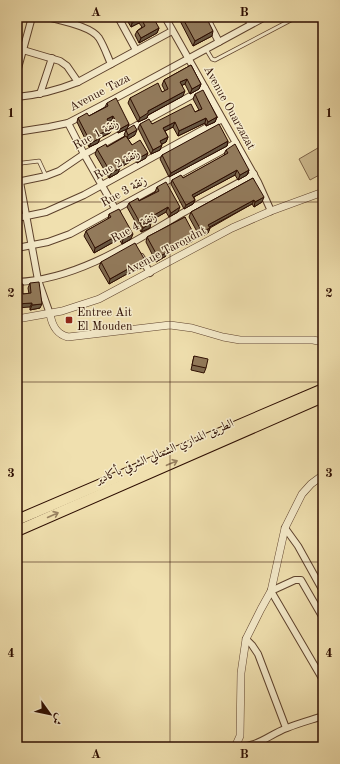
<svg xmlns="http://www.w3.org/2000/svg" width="340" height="764" viewBox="0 0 340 764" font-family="'Old Standard TT',Amiri,serif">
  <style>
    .grass { fill: #cfbc91; stroke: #7e6448 }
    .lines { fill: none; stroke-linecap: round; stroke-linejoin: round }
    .service-casing { stroke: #5d412c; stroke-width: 4.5 }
    .minor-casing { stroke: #5d412c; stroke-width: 8 }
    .tertiary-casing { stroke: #5d412c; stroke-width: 8 }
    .trunk-casing { stroke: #2c0c00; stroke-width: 12 }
    .service { stroke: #f5ebcb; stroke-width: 3 }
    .minor { stroke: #f5ebcb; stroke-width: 6 }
    .tertiary { stroke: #f5ebcb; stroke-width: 7 }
    .trunk { stroke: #f0e0af; stroke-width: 10 }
    .wall { fill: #7e694e; stroke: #2c0c00 }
    .shaded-wall { fill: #665540; stroke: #2c0c00 }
    .building { fill: #927a5b; stroke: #2c0c00 }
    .oneway { stroke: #988160 }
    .grid { fill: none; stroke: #2c0c00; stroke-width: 1; stroke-opacity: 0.55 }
    .poi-dot { fill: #8f2418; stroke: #f5ebcb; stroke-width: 1.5 }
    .labels { text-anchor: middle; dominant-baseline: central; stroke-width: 3; stroke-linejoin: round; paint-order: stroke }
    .street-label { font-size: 12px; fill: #2c0c00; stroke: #f5ebcb }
    .poi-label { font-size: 12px; fill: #2c0c00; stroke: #f5ebcb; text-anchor: start }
    .neatline { fill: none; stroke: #2c0c00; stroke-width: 1.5 }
    .grid-label { font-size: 13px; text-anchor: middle; font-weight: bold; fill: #2c0c00 }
  </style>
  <rect width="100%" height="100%" fill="#f0e0af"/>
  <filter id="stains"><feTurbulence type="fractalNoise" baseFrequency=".005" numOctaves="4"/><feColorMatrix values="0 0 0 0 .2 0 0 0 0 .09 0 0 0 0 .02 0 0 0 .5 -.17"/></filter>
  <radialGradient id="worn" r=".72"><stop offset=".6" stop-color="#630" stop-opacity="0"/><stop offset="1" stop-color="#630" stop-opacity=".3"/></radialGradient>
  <path class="grass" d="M323,145V173L310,180L299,159Z"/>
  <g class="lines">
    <g class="service-casing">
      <g id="service">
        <path d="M206,49L212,59L215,60L293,19L294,17"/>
        <path d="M19,181L18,166L22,163L39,161L46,176"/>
      </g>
    </g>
    <g class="minor-casing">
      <g id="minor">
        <path d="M47,17C61,21 91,26 99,38C104,46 107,55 111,64"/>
        <path d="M118,17L136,50"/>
        <path d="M165,17L258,182L271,211"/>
        <path d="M206,17L219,42"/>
        <path d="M247,17L251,24"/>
        <path d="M322,17L323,19"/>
        <path d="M23,50L60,61L67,66L78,82"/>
        <path d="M17,72L32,17"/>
        <path d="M40,94L52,58"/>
        <path d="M17,97C38,95 58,90 78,82L172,31"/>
        <path d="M68,123L84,154L117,212"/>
        <path d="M17,132L49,127L68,123L114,99L265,17"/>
        <path d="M17,182L46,176L59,171L81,156L205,88"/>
        <path d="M20,182L38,280L50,314"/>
        <path d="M17,218L46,212L84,195L222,119"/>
        <path d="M17,248L48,242L70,234L236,143"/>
        <path d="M141,257L150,273"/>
        <path d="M17,282C76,280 132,243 181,214C205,200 230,188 254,174"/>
        <path d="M285,528L298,546L323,591"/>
        <path d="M323,618L301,580H295L271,591L323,680"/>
        <path d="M246,639L252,645L258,654L286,728"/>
        <path d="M236,746C258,748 268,735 287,728C299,723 311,720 323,716"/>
      </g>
    </g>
    <g class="tertiary-casing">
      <g id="tertiary">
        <path d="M50,314C52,325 56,334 68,337L170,325L192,328L223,337L240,340H313L323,342"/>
        <path d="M17,319L62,311L99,299L232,228L271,211L323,192"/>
        <path d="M235,747L240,736L241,673L246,639L261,609L271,591L285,528L302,494L311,484L323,475"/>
      </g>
    </g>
    <g class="trunk-casing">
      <g id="trunk">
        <path d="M17,520L323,389"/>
        <path d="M17,531L323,397"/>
      </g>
    </g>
    <use href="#service" class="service"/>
    <use href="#minor" class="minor"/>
    <use href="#tertiary" class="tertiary"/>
    <use href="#trunk" class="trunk"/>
  </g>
  <g class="wall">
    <path d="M125,17H141L159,28L157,33L139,43L135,35L137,31L142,27L139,23L131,27Z"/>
    <path d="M178,17H206L212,36L193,46Z"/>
    <path d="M191,65L201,84L199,89L190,94L185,84L182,85L183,96L148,115L147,118L138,122L128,103L130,98L162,92L165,91L162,85L164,80Z"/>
    <path d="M195,94L217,117L215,122L206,126L205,123L178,136L173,127L165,131L168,137L166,142L162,144L160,150L151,154L138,128L140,124H152L195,112L199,110L193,99Z"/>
    <path d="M107,103L129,124L127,129L118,133L112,120L109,122L112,128L110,133L100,138L98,143L89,147L77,122L78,118L89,116L105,107Z"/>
    <path d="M126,130L135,135L128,139L132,145L146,158L137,163L135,159L119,168L118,173L109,178L95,154L97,149L107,147L125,136L124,135Z"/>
    <path d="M228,141L227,146L169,177L160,159L162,155Z"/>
    <path d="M226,150L249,170L247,175L238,180L235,175L194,197L195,200L193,204L184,209L171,184L172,180L183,178L225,155L224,154Z"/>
    <path d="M253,178L262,202L254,207L252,204L210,228L208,233L200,237L189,217L191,212Z"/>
    <path d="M157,187L178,212L169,217L166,212L150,221V228L141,232L127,207L129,203L139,201L155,192Z"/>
    <path d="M109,214L131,239L122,244L119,239L94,253L84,236L86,231L108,219Z"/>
    <path d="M185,217L193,241L185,245L184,243L168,252L166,256L156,262L146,242L147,237Z"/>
    <path d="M101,262H146L144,267L135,271L134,270L109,284L99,267Z"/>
    <path d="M30,283L40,308L30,310V307L23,294H29L28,288Z"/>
    <path d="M194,356L206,368L204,373L191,370Z"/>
  </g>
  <g class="shaded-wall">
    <path d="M141,18L139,23L131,27L132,23Z"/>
    <path d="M159,28L157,33L139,43L141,38Z"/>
    <path d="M213,31L212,36L193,46L195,41Z"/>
    <path d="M187,79L185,84L179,87L180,82Z"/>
    <path d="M201,84L199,89L190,94L192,89Z"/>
    <path d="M185,91L183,96L148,115L147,118L138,122L140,118L148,111Z"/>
    <path d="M113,116L112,120L106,123L107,119Z"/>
    <path d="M217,117L215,122L206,126L208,122Z"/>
    <path d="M206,118L205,123L178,136L179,131Z"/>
    <path d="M175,122L173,127L161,133L163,128Z"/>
    <path d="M129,124L127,129L118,133L120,129Z"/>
    <path d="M112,128L110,133L97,139L98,135Z"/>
    <path d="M137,130L135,135L127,140L128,135Z"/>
    <path d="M168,137L166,142L158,146L160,141Z"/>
    <path d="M100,138L98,143L89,147L91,143Z"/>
    <path d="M228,141L227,146L169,177L171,173Z"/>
    <path d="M162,145L160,150L151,154L153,150Z"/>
    <path d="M148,153L146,158L137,163L139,158Z"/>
    <path d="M137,154L135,159L116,170L118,165Z"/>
    <path d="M120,168L118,173L109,178L111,173Z"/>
    <path d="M237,170L235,175L190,199L192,195Z"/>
    <path d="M249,170L247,175L238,180L240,175Z"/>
    <path d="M264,197L262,202L254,207L255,202Z"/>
    <path d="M195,200L193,204L184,209L186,205Z"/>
    <path d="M254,200L252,204L206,229L208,225Z"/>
    <path d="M168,207L166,212L147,223L149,218Z"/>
    <path d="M180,207L178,212L169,217L171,213Z"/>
    <path d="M151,223L150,228L141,232L143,228Z"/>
    <path d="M210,228L208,233L200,237L202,232Z"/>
    <path d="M120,234L119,239L94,253L95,248Z"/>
    <path d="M133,234L131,239L122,244L123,239Z"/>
    <path d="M195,236L193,241L185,245L187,241Z"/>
    <path d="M185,238L184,243L164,253L166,249Z"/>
    <path d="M168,252L166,256L156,262L158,257Z"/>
    <path d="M146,262L144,267L135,271L136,267Z"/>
    <path d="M135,265L134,270L109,284L110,279Z"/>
    <path d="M32,303L30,307L17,308V304Z"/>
    <path d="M42,304L40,308L30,310L32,305Z"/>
  </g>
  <g class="building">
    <path d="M129,17H141V18L143,17H153L159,28L141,38L137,31L145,26L141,18L132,23Z"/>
    <path d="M182,17H206L213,31L195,41Z"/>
    <path d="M191,65L201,84L192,89L187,79L180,82L185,91L148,111V113L140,118L130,98L158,83L162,92L168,89L164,80Z"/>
    <path d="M203,90L217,117L208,122L206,118L179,131L175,122L163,128L168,137L160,141L162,145L153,150L140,124L149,119L152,124L191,104L195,112L202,109L195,94Z"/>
    <path d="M116,98L129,124L120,129L113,116L107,119L112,128L98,135L100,138L91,143L78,118L87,113L89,116L108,106L107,103Z"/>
    <path d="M219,124L228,141L171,173L162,155Z"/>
    <path d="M134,125L137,130L128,135L126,130Z"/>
    <path d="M126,136L132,145L140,140L148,153L139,158L137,154L118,165L120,168L111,173L97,149L106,144L107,147Z"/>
    <path d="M235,144L249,170L240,175L237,170L192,195L195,200L186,205L172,180L181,175L183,178L228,153L226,150Z"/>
    <path d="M253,178L264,197L255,202L254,200L208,225L210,228L202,232L191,212Z"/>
    <path d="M166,182L180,207L171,213L168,207L149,218L151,223L143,228L129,203L138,198L139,201L159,191L157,187Z"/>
    <path d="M119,209L133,234L123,239L120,234L95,248L86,231L111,217L109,214Z"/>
    <path d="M185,217L195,236L187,241L185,238L166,249L168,252L158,257L147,237Z"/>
    <path d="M135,243L146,262L136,267L135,265L110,279L101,262Z"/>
    <path d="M39,282L42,304L32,305V303L17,304V284H23V294L31,293L30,283Z"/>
    <path d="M194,356L208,359L206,368L192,365Z"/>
  </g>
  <defs><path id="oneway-shaft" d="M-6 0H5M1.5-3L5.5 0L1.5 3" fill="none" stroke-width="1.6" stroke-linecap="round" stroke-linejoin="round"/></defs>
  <g class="oneway">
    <use href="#oneway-shaft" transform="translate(172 463) rotate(-23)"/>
    <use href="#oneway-shaft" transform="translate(53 515) rotate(-24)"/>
  </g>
  <path class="grid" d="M170,17V747M17,202H323M17,382H323M17,562H323"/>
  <rect class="poi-dot" x="65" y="316" width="8" height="8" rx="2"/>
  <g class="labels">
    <g class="street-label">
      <text transform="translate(100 93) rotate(-28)">Avenue Taza</text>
      <text transform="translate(229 108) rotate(61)">Avenue Ouarzazat</text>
      <text transform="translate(96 135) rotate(-29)">Rue 1 زنقة</text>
      <text transform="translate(117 165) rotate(-29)">Rue 2 زنقة</text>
      <text transform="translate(124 192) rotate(-29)">Rue 3 زنقة</text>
      <text transform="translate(134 228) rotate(-29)">Rue 4 زنقة</text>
      <text transform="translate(166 251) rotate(-28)">Avenue Taroudnt</text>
      <text transform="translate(165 452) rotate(-23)">الطريق المداري الشمالي الشرقي بأكادير</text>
    </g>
    <g class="poi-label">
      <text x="77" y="313">Entree Ait<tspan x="77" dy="14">El Mouden</tspan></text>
    </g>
  </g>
  <rect width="340" height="764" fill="none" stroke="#f0e0af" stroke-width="44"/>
  <g transform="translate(50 714) rotate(123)" stroke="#f5ebcb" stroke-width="3" paint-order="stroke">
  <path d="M0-3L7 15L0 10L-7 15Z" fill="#2c0c00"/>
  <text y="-6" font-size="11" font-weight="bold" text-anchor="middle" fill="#2c0c00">ش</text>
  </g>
  <rect x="22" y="22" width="296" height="720" class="neatline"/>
  <g class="grid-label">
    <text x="96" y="16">A</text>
    <text x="244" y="16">B</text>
    <text x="11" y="117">1</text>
    <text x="329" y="117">1</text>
    <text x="11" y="297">2</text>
    <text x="329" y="297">2</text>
    <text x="11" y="477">3</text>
    <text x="329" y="477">3</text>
    <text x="11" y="657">4</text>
    <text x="329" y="657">4</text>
    <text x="96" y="758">A</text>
    <text x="244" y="758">B</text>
  </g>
  <rect width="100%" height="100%" filter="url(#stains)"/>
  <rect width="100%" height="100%" fill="url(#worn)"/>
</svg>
